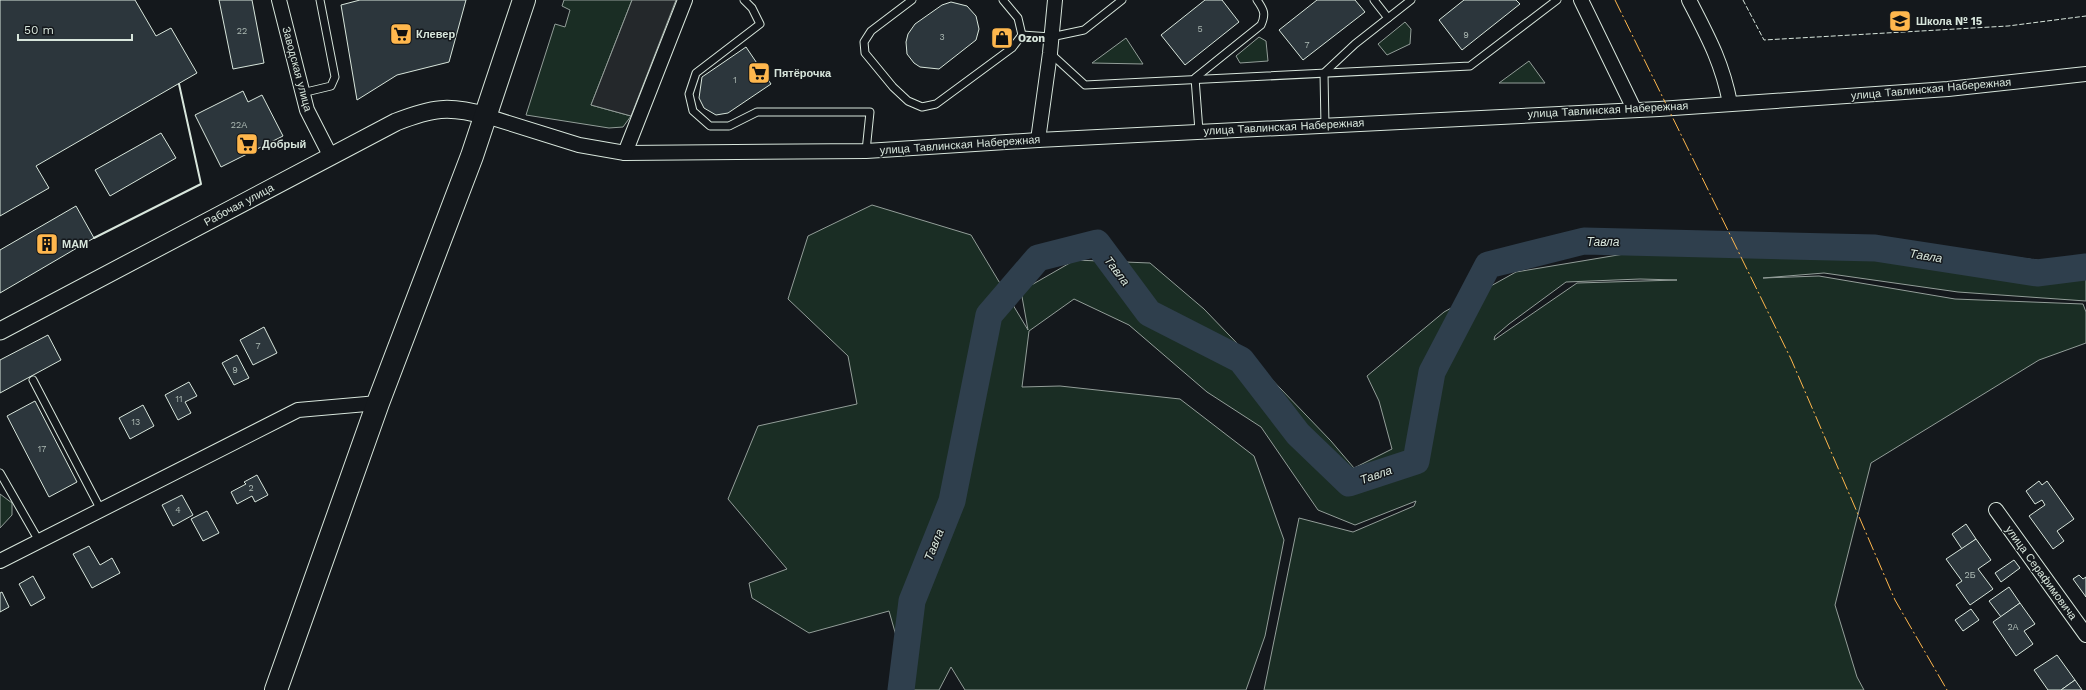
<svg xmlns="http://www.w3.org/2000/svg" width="2086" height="690" viewBox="0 0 2086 690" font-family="'Work Sans',sans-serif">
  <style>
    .green { fill: #1a2d24; stroke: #939e99; fill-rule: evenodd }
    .parking { fill: #24282b; stroke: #939e99 }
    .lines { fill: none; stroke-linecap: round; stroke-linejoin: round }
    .river { stroke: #2f3f4d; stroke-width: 27 }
    .building { fill: #2c363c; stroke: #d8e6dc }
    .service-casing { stroke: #d8e6dc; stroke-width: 9 }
    .minor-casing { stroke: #d8e6dc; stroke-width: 16 }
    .tertiary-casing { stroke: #d8e6dc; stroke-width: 19 }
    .primary-casing { stroke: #d8e6dc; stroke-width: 24 }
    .service { stroke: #14181c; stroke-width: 7 }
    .minor { stroke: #14181c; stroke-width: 14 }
    .tertiary { stroke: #14181c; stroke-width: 17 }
    .primary { stroke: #14181c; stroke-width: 22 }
    .fence { stroke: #d8e6dc; stroke-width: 1; stroke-dasharray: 5 2; stroke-linecap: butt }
    .wall { stroke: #d8e6dc; stroke-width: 2 }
    .power { stroke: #ffb74d; stroke-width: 1; stroke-dasharray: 14 3 2 3; stroke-linecap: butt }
    .labels { text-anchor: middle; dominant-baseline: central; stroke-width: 3; stroke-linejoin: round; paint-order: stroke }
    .number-label { font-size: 9px; fill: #adbab4 }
    .poi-label { font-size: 11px; font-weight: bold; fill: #d8e6dc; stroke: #14181c; text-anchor: start }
    .street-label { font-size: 11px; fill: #d8e6dc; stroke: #14181c }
    .water-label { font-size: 12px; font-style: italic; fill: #d8e6dc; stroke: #14181c }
  </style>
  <rect width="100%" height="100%" fill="#14181c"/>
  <g class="green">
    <path d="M564,0H632L591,105L631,116L623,127L609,128L526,115L555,24L565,27L570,10L562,6Z"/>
    <path d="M1405,22L1411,29L1410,44L1387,55L1378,44Z"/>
    <path d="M1259,37L1266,41L1268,61L1240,63L1236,56Z"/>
    <path d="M1126,38L1143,64L1092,63Z"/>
    <path d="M1529,61L1545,83H1499Z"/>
    <path d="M872,205L971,235L1028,330L1021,291L1075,260L1150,263L1204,309L1331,441L1354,468L1392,449L1379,401L1367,376L1444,312L1516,272L1624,254L1795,234L1934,247L2051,262L2086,268V301L1958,292L1824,273L1763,278L1819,276L1955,299L2083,304L2086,312V343L2039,360L1871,463L1835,605L1857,677L1864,690H1264L1299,518L1353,532L1414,506L1416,501L1355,525L1318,510L1261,427L1207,392L1129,325L1074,299L1029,331L1022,387L1060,386L1180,399L1254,456L1284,540L1265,636L1246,690H965L951,667L939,690H892L910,685L889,611L809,633L752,598L749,583L787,569L728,499L758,426L857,404L848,356L788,299L808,236ZM1640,279L1677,280L1577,283L1494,340L1495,336L1509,324L1566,282Z"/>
    <path d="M0,494L12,503V515L0,528Z"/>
  </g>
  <path class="parking" d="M632,0H676L631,116L591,105Z"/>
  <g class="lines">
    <path class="river" d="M901,690L912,601L952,501L989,315L1038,258L1097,243L1149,313L1241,360L1298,434L1349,483L1416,461L1432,372L1488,265L1584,241L1875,248L2037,273L2086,267"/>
  </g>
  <g class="building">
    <path d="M0,0H135L156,36L171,28L197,73L36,166L49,188L0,216Z"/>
    <path d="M219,0H252L264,63L233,69Z"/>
    <path d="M360,0H466L449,62L397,75L357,100L341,5Z"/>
    <path d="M1205,0H1222L1239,22L1185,65L1161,35Z"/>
    <path d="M1317,0H1355L1365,12L1303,60L1279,30Z"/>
    <path d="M1464,0H1516L1520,4L1462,50L1439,20Z"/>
    <path d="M951,2L967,6L976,16L979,29L976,40L939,69L920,67L914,63L907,54L906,42L908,34L915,24L942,5Z"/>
    <path d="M746,47L771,84L728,113L716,115L704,108L699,98L702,77Z"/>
    <path d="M243,91L248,102L262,95L283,136L221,167L195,115Z"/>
    <path d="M161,133L176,158L110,196L95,170Z"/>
    <path d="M76,206L94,238L0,293V250Z"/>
    <path d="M264,327L277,353L253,365L240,340Z"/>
    <path d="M48,335L61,360L0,393V360Z"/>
    <path d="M237,355L249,378L234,385L222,363Z"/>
    <path d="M189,382L197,396L185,402L191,413L178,420L165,395Z"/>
    <path d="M35,401L77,482L49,497L7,416Z"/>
    <path d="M143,405L154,426L130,439L119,418Z"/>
    <path d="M257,475L268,495L255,502L252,496L237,504L231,492L246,484L244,482Z"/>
    <path d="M2039,481L2042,485L2047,481L2074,519L2057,531L2064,541L2053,549L2029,516L2045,505L2042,500L2035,504L2026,491Z"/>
    <path d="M182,495L193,515L173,526L162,505Z"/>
    <path d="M207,511L219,533L203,541L191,519Z"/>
    <path d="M1966,524L1976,539L1962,549L1952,534Z"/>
    <path d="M1976,539L1991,560L1978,569L1993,589L1970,605L1956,585L1962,581L1946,559Z"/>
    <path d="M89,546L100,565L112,558L120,573L92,588L73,554Z"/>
    <path d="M2014,560L2020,568L2001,582L1995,573Z"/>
    <path d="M2079,575L2083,579L2086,577V597L2073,579Z"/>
    <path d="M33,576L45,598L31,606L19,584Z"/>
    <path d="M2009,587L2020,603L2001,617L1989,601Z"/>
    <path d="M2,592L9,607L0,612V593Z"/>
    <path d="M2020,603L2035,624L2024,631L2033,644L2016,656L1993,622Z"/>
    <path d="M1971,609L1979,620L1963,631L1955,620Z"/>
    <path d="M2057,655L2075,680L2061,690H2048L2034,670Z"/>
    <path d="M2075,680L2082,690H2061Z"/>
  </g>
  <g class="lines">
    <g class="service-casing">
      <g id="service">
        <path d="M744,0L752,8L760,24L696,73L689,94L693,111L710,126H729L757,112H870L866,151"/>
        <path d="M912,0L871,31L864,42L865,53L893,87L908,101L922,107L936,104L1012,48L1022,35"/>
        <path d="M1003,0L1018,18L1022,35"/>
        <path d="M1374,0L1388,18"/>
        <path d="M1022,35L1051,37L1084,30L1122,0"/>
        <path d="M1050,53L1085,85L1470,66L1557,0"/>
        <path d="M302,93L331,86L335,77L320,0"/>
        <path d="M1325,126L1324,73L1355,44L1411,0"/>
        <path d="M1199,131L1195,78L1261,25C1266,14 1264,10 1257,0"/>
        <path d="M33,380L101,510"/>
        <path d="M0,473L39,541"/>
      </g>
    </g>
    <g class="minor-casing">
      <g id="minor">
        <path d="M279,0L307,110L331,157"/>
        <path d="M1581,0L1634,109"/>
        <path d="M1689,0C1708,37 1722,62 1730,103"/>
        <path d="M486,116L579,145L625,153L866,151L1038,140L1659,109L1948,89L2086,74"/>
        <path d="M1038,140L1050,53L1055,0"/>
        <path d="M625,153L685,0"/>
        <path d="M1996,510L2086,635"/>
        <path d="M0,561L298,410L378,403"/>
      </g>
    </g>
    <g class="tertiary-casing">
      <path id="tertiary" d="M0,331L396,122C432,108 449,105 486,116"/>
    </g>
    <g class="primary-casing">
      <path id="primary" d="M276,690L378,403L472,156L524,0"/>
    </g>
    <use href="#service" class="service"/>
    <use href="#minor" class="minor"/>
    <use href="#tertiary" class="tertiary"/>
    <use href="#primary" class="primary"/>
    <path class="fence" d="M1743,0L1764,40L2008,26L2086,16"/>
    <path class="wall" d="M94,238L201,184L179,84"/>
    <path class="power" d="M1615,0L1791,359L1895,600L1947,690"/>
  </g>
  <defs>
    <g id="school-square" transform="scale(1.15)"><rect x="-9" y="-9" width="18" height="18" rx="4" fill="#ffb74d" stroke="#14181c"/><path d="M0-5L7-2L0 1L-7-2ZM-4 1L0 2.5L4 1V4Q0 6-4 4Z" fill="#111"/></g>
    <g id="supermarket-square" transform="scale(1.15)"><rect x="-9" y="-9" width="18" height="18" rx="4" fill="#ffb74d" stroke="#14181c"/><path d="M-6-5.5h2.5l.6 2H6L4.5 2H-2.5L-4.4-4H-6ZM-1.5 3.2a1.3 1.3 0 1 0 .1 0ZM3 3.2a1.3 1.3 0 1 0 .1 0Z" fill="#111"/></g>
    <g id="shop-square" transform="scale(1.15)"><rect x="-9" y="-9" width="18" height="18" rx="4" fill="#ffb74d" stroke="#14181c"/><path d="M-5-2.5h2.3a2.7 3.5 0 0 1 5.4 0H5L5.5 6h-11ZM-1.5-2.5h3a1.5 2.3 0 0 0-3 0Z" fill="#111"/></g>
    <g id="building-square" transform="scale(1.15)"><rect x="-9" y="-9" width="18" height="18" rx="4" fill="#ffb74d" stroke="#14181c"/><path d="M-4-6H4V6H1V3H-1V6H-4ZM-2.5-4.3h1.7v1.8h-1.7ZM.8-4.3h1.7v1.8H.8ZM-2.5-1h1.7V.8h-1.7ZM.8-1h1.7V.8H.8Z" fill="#111"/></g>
  </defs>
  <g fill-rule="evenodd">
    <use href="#school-square" x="1900" y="21"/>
    <use href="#supermarket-square" x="401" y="34"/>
    <use href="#shop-square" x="1002" y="38"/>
    <use href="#supermarket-square" x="759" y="73"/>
    <use href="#supermarket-square" x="247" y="144"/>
    <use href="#building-square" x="47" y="244"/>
  </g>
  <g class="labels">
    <g class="number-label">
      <text x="1200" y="29">5</text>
      <text x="242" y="31">22</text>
      <text x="1466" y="35">9</text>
      <text x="942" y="37">3</text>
      <text x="1307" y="45">7</text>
      <text x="735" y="80">1</text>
      <text x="239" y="125">22А</text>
      <text x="258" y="346">7</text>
      <text x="235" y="370">9</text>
      <text x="179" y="399">11</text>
      <text x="136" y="422">13</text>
      <text x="42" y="449">17</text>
      <text x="251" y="488">2</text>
      <text x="178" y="510">4</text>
      <text x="1970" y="575">2Б</text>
      <text x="2013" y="627">2А</text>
    </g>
    <g class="poi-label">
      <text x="1916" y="21">Школа № 15</text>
      <text x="416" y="34">Клевер</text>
      <text x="1018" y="38">Ozon</text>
      <text x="774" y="73">Пятёрочка</text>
      <text x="262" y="144">Добрый</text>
      <text x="62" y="244">МАМ</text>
    </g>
    <g class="street-label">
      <text transform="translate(297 69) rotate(75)">Заводская улица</text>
      <text transform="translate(1931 89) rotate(-5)">улица Тавлинская Набережная</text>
      <text transform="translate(1608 110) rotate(-3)">улица Тавлинская Набережная</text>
      <text transform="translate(1284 127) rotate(-3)">улица Тавлинская Набережная</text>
      <text transform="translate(960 145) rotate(-4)">улица Тавлинская Набережная</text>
      <text transform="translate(239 205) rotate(-28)">Рабочая улица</text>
      <text transform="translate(2041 573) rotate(54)">улица Серафимовича</text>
    </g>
    <g class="water-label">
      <text x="1603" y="242">Тавла</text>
      <text transform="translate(1926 256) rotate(9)">Тавла</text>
      <text transform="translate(1117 271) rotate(53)">Тавла</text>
      <text transform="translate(1376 475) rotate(-19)">Тавла</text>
      <text transform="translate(934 545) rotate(-68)">Тавла</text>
    </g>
  </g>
  <path d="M18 34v6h114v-6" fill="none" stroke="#d8e6dc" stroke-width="2"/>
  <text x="24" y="34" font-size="12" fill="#d8e6dc" stroke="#14181c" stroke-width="3" paint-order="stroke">50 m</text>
</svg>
